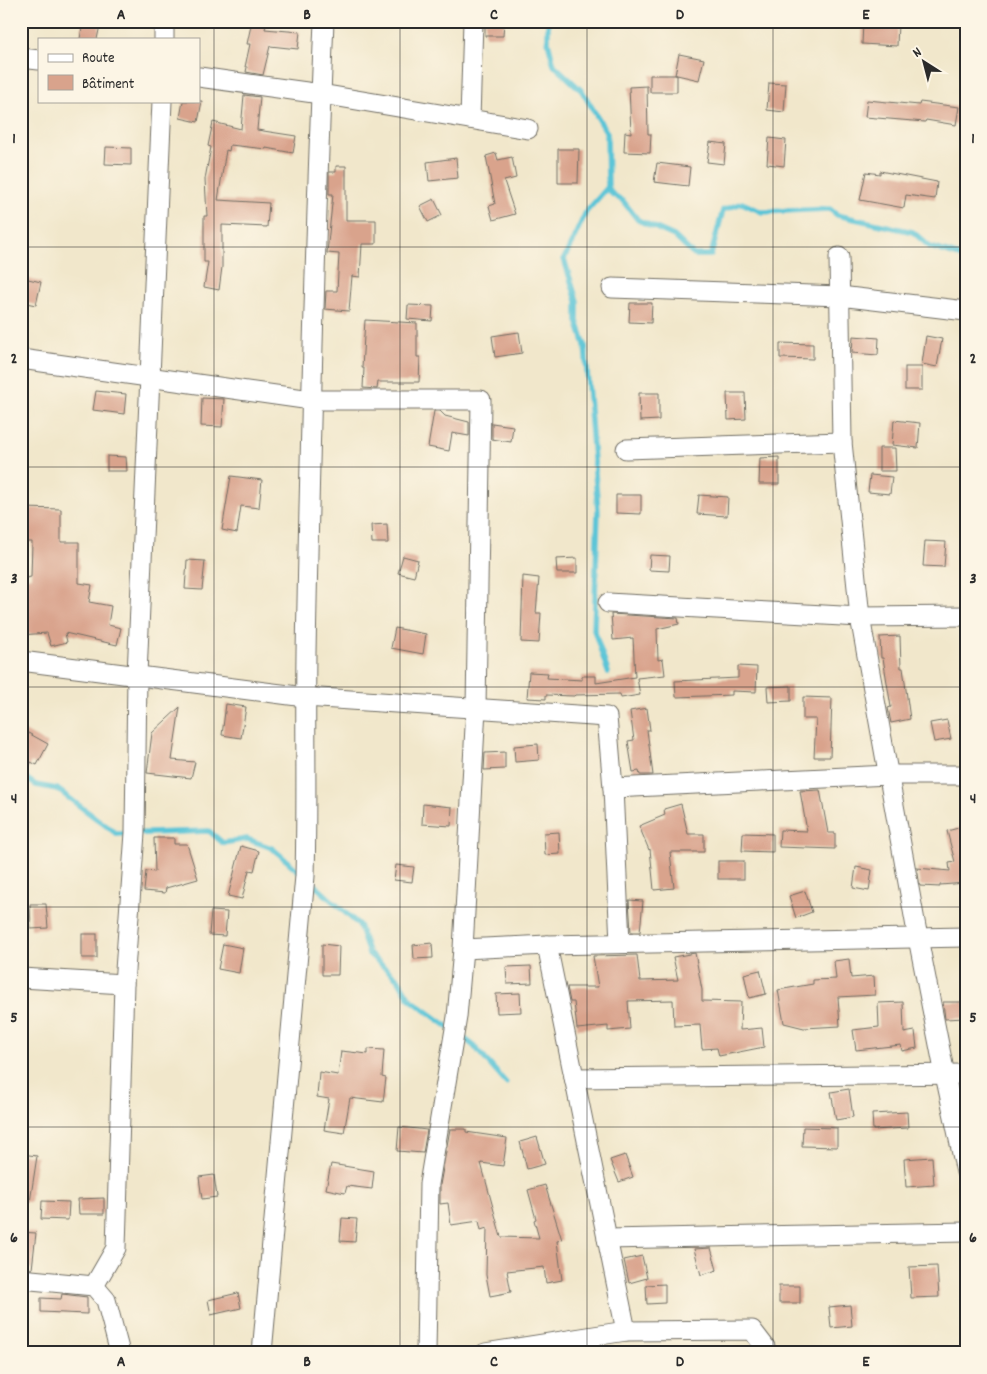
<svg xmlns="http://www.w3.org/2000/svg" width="987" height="1374" viewBox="0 0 987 1374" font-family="Dekko,sans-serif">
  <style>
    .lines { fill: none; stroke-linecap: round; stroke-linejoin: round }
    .stream { stroke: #5cc5d7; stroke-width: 5.5 }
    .building { fill: #d9a38c }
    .minor-casing { stroke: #706d63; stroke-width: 21 }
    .minor { stroke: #fff; stroke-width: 19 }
    .grid { fill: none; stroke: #2b2b2b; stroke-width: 1; stroke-opacity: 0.55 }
    .neatline { fill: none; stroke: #2b2b2b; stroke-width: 2 }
    .grid-label { font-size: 16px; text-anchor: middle; font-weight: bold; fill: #2b2b2b }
  </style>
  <rect width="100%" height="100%" fill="#fcf5e5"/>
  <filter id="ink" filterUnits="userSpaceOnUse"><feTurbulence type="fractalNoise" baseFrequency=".02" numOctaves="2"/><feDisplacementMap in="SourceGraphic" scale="10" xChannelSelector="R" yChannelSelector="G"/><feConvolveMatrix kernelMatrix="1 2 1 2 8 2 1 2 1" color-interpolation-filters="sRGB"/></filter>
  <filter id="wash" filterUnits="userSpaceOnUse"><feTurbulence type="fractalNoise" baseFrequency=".0096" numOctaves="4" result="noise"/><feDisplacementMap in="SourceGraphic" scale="20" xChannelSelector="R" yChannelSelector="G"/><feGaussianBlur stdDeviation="1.12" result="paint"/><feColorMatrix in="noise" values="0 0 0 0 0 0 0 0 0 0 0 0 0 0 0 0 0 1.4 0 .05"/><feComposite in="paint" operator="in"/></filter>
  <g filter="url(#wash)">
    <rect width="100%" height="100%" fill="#f1e7cb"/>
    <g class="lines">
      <g class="stream">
        <path d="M548,21V42L554,65L582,91L607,133L608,187L612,194L623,201L638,220L674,236L694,255H711L723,210L742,203L762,212L830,209L837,215L913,232L930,247L966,258"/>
        <path d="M608,672L594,630L598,511L585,345L577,321V301L564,259L586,212L608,187"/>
        <path d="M21,775L36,785L57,789L117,834L209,831L223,843L247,839L272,848L301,873"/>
        <path d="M308,879L359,925L369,954L398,979L410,999L473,1045L506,1083"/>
      </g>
    </g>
    <g id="blocks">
      <g class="building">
        <path d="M83,21H101L97,39H80Z"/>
        <path d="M252,21H267L265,29L300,32L298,49L270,46L263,75L246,72L247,67H245L250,44H247Z"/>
        <path d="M485,21H504L503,36H485Z"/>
        <path d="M863,22L898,23L897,46L862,44Z"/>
        <path d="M679,54L704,59L699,80L677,75V92H650V75H677H675Z"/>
        <path d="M769,83L786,84L784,112L767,110Z"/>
        <path d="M647,86L648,134H651L650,153L624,152L625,132L631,133L629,87Z"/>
        <path d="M244,95L260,97L257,130L296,136L293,153L266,148V149L230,145L229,151L226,150L218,200L269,203L267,227L222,225V267L219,290L204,287L208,262H204V216H207L205,179L211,147L208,146L213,122L241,129Z"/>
        <path d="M867,100L919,105L920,102L959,107L956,125L926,120L925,122L865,117Z"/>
        <path d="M183,101H202L198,122L180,118Z"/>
        <path d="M769,138L786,140L784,166L767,164Z"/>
        <path d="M710,142L726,144L724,164L707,162Z"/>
        <path d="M106,147L131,148V165L105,164Z"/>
        <path d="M558,149H579L578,183H558Z"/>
        <path d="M496,153L498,160L512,157L516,178L504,181L515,214L493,220L489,206L495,204L486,156Z"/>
        <path d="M456,158L458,178L429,181L427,162Z"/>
        <path d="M657,163L690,167L688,186L654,182Z"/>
        <path d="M336,166H346V220H376V244H362L360,277L352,276L349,311L325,309L326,291H337L339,254L327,253L333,194H329V172H336Z"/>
        <path d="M880,171L937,182L935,199L906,195L904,208L860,200L866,172L880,174Z"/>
        <path d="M434,199L442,215L428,222L420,206Z"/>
        <path d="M24,278L41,282L36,305L21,302V288Z"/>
        <path d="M630,303H652L651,323L629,322Z"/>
        <path d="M408,305L433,306L432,321L407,319Z"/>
        <path d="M365,320L417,323V357H420L419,382H378L377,389L363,388L364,368H362Z"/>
        <path d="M519,332L522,353L495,357L492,336Z"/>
        <path d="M853,336L879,338L878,355L852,353Z"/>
        <path d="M926,336L942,339L937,367L922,364Z"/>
        <path d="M780,343L813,344V359L780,358Z"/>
        <rect x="905" y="367" width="17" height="23"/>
        <path d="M96,391L126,394L124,414L93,410Z"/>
        <path d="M639,393H659V420L640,421Z"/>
        <path d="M727,393H745L746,419L728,420Z"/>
        <path d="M202,398L224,399L222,427L201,426Z"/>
        <path d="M434,411H440L445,416L469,422V436L452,433L449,451L428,447Z"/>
        <path d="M894,420L920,423L918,448L892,445Z"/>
        <path d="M492,423L513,426L511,442L492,439Z"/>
        <path d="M879,448H895L896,471H879Z"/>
        <path d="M107,456L126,457L127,471H107Z"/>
        <path d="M779,457V484H759L760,458Z"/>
        <path d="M870,475L892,477L890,494L868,492Z"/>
        <path d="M231,476L262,480L259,508L241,506L237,533L222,530Z"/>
        <path d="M616,495H641V514L616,513Z"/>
        <path d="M699,495L728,497L727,516L697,514Z"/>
        <path d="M24,508L61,509V542H79V583L92,585L89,602L111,606L108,625L121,628L117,645L65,633L67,642L51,646L47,633L21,635V579L31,577L32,542H25Z"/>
        <path d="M387,524L388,543H372L371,525Z"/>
        <path d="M925,541L946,542L944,567L923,566Z"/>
        <path d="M650,555L670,556L669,571L649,570Z"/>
        <path d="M403,556L418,560L414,577L398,573Z"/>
        <path d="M577,558V573H557L556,559Z"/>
        <path d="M187,560L205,561L202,590L185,589Z"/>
        <path d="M523,576L539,578L536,613H541L539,643L521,642Z"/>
        <path d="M611,614L678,618L679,624L657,629L658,660L663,659L665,675L637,678L640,695L621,698L620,694L575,695L574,696L546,695V699L527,698L529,672L548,673L547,678L582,680V676H596V683L635,677L633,638L613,640Z"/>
        <path d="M395,628L426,634L423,654L391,648Z"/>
        <path d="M900,636L901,668H903L910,719L891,723L888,708L891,707L883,658H881L880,637Z"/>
        <path d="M738,666L757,667L756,692L732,691V695L676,697L675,681L738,678Z"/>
        <path d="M791,686V701L768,702L767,687Z"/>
        <path d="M803,697L832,698L830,757H814L816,719H803Z"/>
        <path d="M226,704L246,707L241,738L222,735Z"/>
        <path d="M180,707L172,760L195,762L191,778L147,773L152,733Z"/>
        <path d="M647,708L650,730H647L653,775H640L639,771L633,772L628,741L634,740L630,711Z"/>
        <path d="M947,720L951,739L934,742L930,723Z"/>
        <path d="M21,729L48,744L37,765L31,762L21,782Z"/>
        <path d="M538,744L539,760L515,762L514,746Z"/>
        <path d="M505,752V769L484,770L485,753Z"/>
        <path d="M820,790L828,833H835V849L779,847L780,830L807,831L800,791Z"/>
        <path d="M423,804L452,807L451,826L422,824Z"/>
        <path d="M681,804L688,834H704V852H670L674,888L654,890L650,849L649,850L639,826L665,815L664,809Z"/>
        <path d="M966,826V883L940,885V887L920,886L917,868L950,871L949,863L955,862L947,831Z"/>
        <path d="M559,832L560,854L545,855L544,833Z"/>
        <path d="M743,833L773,834V852L742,851Z"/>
        <path d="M154,838H174V844H187L198,879L166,888L165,893L144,891L146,871L155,872Z"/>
        <path d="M241,846L259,851L254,871L249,870L242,899L228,896Z"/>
        <rect x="718" y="861" width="26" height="18"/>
        <path d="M396,865L414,867L412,882L394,880Z"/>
        <path d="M856,867L872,870L869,891L853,888Z"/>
        <path d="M805,891L812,912L796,918L789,896Z"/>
        <path d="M629,900L643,901L640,932H631Z"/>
        <path d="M30,904H46L48,928L31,929Z"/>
        <path d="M211,911L227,912L225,936L209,935Z"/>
        <rect x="82" y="934" width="15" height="24"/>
        <path d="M432,943L433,958L414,959L413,945Z"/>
        <path d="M223,944L243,948L239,973L218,969Z"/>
        <path d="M322,944L339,946L338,975H322Z"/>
        <path d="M695,953L702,990V1001L741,1002L740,1030L762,1028L764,1047L719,1056L717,1048L702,1049L700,1025L674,1026L673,1000L628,1001L630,1029L608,1031V1026L577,1029L574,1002H570L567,987H598L593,956L637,955L640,981L678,980L673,957Z"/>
        <path d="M849,959L851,978L874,976L875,995L838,997L840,1026L804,1028L784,1023L778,990L813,984V980L836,979L834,961Z"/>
        <path d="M531,966L532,983L507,984L506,967Z"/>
        <path d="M760,970L766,994L749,998L744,974Z"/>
        <path d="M520,993L521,1012L497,1013L496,994Z"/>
        <path d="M903,1002L904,1033L915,1031L917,1048L902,1051L901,1045L856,1050L853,1030L879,1027L878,1003Z"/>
        <path d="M943,1002H966V1018L945,1019Z"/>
        <path d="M368,1049L384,1050L382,1077L386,1078L383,1102L350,1098L344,1133L324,1130L329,1099L317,1097L319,1072L338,1075L341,1051L368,1054Z"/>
        <path d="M849,1089L853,1117L836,1120L831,1092Z"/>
        <path d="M907,1112L908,1128L873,1130L872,1114Z"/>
        <path d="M399,1127L427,1130L423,1153L397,1151Z"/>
        <path d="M803,1127L837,1128V1147L802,1146Z"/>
        <path d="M450,1129H466V1132L507,1138L503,1166L481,1163L501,1237L539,1238L534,1220L536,1219L528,1190L545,1185L562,1240L557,1241L562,1280L546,1283L544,1267L507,1271L511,1292L490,1296L486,1275L487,1228L481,1230L479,1221L451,1225L448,1203L440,1204V1185Z"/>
        <path d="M537,1137L545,1164L527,1169L520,1142Z"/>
        <path d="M21,1154L37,1156L30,1202H21Z"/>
        <path d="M625,1155L633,1177L619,1182L610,1160Z"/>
        <path d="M932,1157L934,1185L906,1187L904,1159Z"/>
        <path d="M331,1164L374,1171L372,1189L347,1186L345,1193L326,1189Z"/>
        <path d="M214,1175L217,1197L202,1199L199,1177Z"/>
        <path d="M104,1198V1214H79L78,1199Z"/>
        <path d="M42,1201L69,1202L68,1220L41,1219Z"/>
        <path d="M342,1218L357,1219L355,1242L340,1241Z"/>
        <path d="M21,1232L36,1233L32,1269L21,1268Z"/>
        <path d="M711,1248L717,1270L701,1275L694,1249Z"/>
        <path d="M642,1256L647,1278L629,1283L624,1260Z"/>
        <path d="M937,1266L939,1297L911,1298L909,1267Z"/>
        <path d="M665,1284V1303L647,1304L646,1285Z"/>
        <rect x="779" y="1286" width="21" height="17"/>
        <path d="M238,1293L241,1308L211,1315L208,1300Z"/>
        <path d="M62,1294L87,1297V1314L41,1312V1298L61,1299Z"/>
        <path d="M850,1305L852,1326L831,1328L829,1307Z"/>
      </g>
    </g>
  </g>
  <g filter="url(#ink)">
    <use href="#blocks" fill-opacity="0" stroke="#706d63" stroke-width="1"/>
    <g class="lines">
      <g class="minor-casing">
        <g id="minor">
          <path d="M164,39V21"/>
          <path d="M21,58L39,60"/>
          <path d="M199,77L321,94L528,129"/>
          <path d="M470,119L473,21"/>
          <path d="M839,257L842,442L860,617L918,938L945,1075L966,1172"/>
          <path d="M612,288L840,296L966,311"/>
          <path d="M21,359L311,400H481L476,708L463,949L457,1017L429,1184L426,1353"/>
          <path d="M626,449L842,442"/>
          <path d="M608,603L860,617L966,616"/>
          <path d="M21,661L305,697L607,717L613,788L620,943"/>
          <path d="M613,788L889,775H966"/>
          <path d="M547,945L626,1331"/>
          <path d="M463,949L547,945L966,937"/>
          <path d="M21,978L124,984"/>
          <path d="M574,1078L966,1074"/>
          <path d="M607,1239L966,1232"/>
          <path d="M21,1279L94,1286L106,1300L120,1353"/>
          <path d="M94,1286L116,1248L124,984L135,833L137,675L162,101"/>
          <path d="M262,1353L305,876C307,802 305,727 306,653C310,442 315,232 324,21"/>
          <path d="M485,1353L626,1331L752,1330L765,1347L766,1353"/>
        </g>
      </g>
      <use href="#minor" class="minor"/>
    </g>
  </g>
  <path class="grid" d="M214,21V1353M400,21V1353M587,21V1353M773,21V1353M21,247H966M21,467H966M21,687H966M21,907H966M21,1127H966"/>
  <rect width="987" height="1374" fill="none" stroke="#fcf5e5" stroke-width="55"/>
  <rect x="38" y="38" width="162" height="65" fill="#fcf5e5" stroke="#a8a49b"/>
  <rect x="48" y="54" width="25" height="8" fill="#ffffff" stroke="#a8a49b"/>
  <text x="82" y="62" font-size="15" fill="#2b2b2b">Route</text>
  <rect x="48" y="75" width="25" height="15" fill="#d9a38c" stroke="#a8a49b"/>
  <text x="82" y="88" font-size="15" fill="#2b2b2b">Bâtiment</text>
  <g transform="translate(924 62) rotate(324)" stroke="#fcf5e5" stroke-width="4" paint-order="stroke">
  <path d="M0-4L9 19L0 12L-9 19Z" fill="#2b2b2b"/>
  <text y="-8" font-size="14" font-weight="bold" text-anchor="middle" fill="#2b2b2b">N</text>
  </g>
  <rect x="28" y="28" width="932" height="1318" class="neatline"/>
  <g class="grid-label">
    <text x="121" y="19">A</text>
    <text x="307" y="19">B</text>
    <text x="494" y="19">C</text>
    <text x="680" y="19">D</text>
    <text x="866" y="19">E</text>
    <text x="14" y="143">1</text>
    <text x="973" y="143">1</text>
    <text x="14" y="363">2</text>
    <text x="973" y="363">2</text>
    <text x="14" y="583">3</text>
    <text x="973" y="583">3</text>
    <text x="14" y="803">4</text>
    <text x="973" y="803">4</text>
    <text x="14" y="1022">5</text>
    <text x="973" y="1022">5</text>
    <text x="14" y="1242">6</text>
    <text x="973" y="1242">6</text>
    <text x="121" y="1366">A</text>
    <text x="307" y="1366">B</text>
    <text x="494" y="1366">C</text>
    <text x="680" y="1366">D</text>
    <text x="866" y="1366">E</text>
  </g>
</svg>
